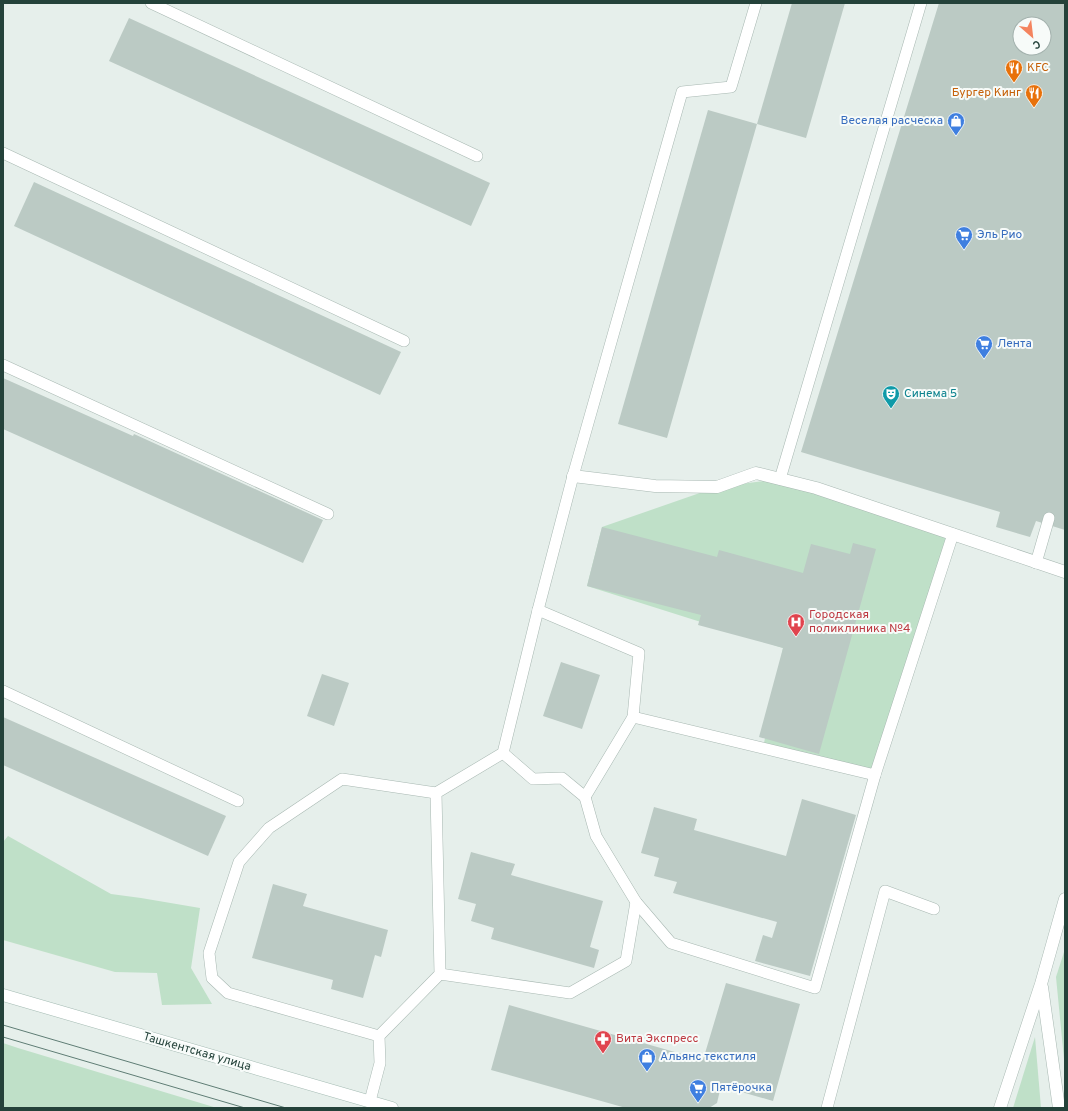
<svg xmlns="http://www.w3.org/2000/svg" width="1068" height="1111" viewBox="0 0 1068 1111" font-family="Overpass,sans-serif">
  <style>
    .green { fill: #bfe0c8 }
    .building { fill: #bbcac4; fill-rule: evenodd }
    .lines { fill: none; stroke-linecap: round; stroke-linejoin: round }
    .lane-casing { stroke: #a8b8b2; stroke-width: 12 }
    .street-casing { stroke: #a8b8b2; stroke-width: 13 }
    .secondary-casing { stroke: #a4bbb3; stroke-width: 13 }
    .lane { stroke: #fff; stroke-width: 11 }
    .street { stroke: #fff; stroke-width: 12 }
    .secondary { stroke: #fff; stroke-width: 12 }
    .tram { stroke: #5f7d75; stroke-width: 1 }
    .labels { text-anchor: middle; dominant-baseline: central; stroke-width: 4; stroke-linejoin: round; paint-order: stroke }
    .food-label { font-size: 12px; fill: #c56008; stroke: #f7fbf9; text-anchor: start }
    .shop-label { font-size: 12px; fill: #366cbe; stroke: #f7fbf9; text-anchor: start }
    .culture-label { font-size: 12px; fill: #0d838f; stroke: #f7fbf9; text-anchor: start }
    .health-label { font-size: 12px; fill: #be3a42; stroke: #f7fbf9; text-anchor: start }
    .street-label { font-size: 12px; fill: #24423a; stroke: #f7fbf9 }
  </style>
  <rect width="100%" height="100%" fill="#e6efeb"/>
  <g class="green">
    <path d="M780,479L953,534L875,775L763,748L783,648L587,586L602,527L717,487Z"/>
    <path d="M8,836L111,894L141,898L200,908L191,968L212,1004L162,1005L157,973L115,972L3,940V842Z"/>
    <path d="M1065,949V1057L1064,1059L1056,977Z"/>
    <path d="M1035,1037L1041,1108H1013Z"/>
    <path d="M3,1043L18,1048L217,1108H3Z"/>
  </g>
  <g class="building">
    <path d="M792,3H845L806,138L757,124Z"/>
    <path d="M939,3H1065V530L1036,521L1030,537L996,527L1000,512L801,452ZM1020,24H1044V48H1020Z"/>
    <path d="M129,18L490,183L471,226L109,61Z"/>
    <path d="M708,110L757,124L667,438L618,424Z"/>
    <path d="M34,182L401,352L380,395L14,226Z"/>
    <path d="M3,378L133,436L134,434L323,520L303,563L3,429Z"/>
    <path d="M602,527L717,557L719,550L803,573L811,544L850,554L853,543L876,549L819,754L759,737L783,648L698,625L701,615L587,586Z"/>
    <path d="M561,662L600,675L582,729L543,716Z"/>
    <path d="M322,674L349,683L334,726L307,716Z"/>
    <path d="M3,717L226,816L208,856L3,765Z"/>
    <path d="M802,799L856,815L810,976L755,961L763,935L772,938L777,922L673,893L677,882L654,876L659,858L641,853L654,807L697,819L694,830L786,856Z"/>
    <path d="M471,852L515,864L511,875L603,901L590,947L599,950L594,968L491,939L494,928L471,921L476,904L458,899Z"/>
    <path d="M273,884L307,894L303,906L388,930L381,957L375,955L363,998L331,989L333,980L252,958Z"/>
    <path d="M726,983L800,1004L773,1101L721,1086L717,1103L709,1108H626L491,1070L509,1005L703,1060Z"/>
  </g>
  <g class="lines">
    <g class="lane-casing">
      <g id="lane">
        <path d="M151,3L477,156"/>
        <path d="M3,153L404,341"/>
        <path d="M3,365L328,514"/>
        <path d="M780,479L921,3"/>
        <path d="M1036,563L1049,518"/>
        <path d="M3,691L238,801"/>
        <path d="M633,717L875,775L953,534"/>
        <path d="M503,753L533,779L562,778L585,797L633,717L639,653L538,610"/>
        <path d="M585,797L596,836L636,902L671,943L815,988L875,775"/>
        <path d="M440,974L570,993L626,961L636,902"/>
        <path d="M379,1036L228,993L212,978L209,953L239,862L269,828L342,779L436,793"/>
        <path d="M370,1101L380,1063L379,1036L440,974L436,793L503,753L538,610L573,476L682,92L731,87L756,3"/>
        <path d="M827,1108L885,891L934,909"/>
      </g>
    </g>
    <g class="street-casing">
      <g id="street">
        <path d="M573,476L655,486L717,487L756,473L816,488L1065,572"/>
        <path d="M1042,987L1059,1108"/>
        <path d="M1000,1108L1041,984L1065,899"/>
      </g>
    </g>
    <g class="secondary-casing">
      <path id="secondary" d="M3,995L392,1108"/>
    </g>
    <use href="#lane" class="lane"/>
    <use href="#street" class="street"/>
    <use href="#secondary" class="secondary"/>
    <g class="tram">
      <path d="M3,1025L286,1108"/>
      <path d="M3,1037L245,1108"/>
    </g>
  </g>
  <defs>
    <g id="restaurant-pin" transform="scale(0.9)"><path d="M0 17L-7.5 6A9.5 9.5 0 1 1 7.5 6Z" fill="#e8710a" stroke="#f7fbf9"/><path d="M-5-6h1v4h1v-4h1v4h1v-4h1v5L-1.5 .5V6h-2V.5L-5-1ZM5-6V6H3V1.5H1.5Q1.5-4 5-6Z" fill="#fff"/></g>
    <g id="shop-pin" transform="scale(0.9)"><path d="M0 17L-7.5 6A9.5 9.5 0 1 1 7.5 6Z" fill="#3f7fe0" stroke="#f7fbf9"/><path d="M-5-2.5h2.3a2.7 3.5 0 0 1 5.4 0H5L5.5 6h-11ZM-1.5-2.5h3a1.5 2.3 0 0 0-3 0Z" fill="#fff"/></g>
    <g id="supermarket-pin" transform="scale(0.9)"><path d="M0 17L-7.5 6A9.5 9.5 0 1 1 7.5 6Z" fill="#3f7fe0" stroke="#f7fbf9"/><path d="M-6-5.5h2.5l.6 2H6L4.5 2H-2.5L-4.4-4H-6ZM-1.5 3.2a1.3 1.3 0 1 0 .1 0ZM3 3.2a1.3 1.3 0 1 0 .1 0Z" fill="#fff"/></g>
    <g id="theatre-pin" transform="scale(0.9)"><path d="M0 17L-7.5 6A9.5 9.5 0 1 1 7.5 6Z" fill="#0f9aa8" stroke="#f7fbf9"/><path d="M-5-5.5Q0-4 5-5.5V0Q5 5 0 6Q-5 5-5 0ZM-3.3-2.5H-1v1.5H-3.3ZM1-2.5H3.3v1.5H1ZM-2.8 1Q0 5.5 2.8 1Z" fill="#fff"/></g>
    <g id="hospital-pin" transform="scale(0.9)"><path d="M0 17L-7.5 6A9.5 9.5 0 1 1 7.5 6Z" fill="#e0444e" stroke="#f7fbf9"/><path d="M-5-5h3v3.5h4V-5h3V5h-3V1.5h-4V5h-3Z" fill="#fff"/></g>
    <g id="pharmacy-pin" transform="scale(0.9)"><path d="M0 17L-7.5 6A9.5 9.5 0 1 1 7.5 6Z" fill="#e0444e" stroke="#f7fbf9"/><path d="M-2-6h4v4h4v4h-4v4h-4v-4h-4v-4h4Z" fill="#fff"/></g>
  </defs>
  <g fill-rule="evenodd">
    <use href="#restaurant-pin" x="1014" y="68"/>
    <use href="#restaurant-pin" x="1034" y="93"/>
    <use href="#shop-pin" x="956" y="121"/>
    <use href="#supermarket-pin" x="964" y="235"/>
    <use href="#supermarket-pin" x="984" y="344"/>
    <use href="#theatre-pin" x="891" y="394"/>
    <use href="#hospital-pin" x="796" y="622"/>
    <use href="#pharmacy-pin" x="603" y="1039"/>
    <use href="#shop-pin" x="647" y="1057"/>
    <use href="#supermarket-pin" x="698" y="1088"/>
  </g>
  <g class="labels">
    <g class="food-label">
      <text x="1027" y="68">KFC</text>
      <text x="1021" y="93" text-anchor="end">Бургер Кинг</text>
    </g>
    <g class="shop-label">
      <text x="943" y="121" text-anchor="end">Веселая расческа</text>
      <text x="977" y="235">Эль Рио</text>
      <text x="997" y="344">Лента</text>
      <text x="660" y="1057">Альянс текстиля</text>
      <text x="711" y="1088">Пятёрочка</text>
    </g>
    <g class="culture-label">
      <text x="904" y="394">Синема 5</text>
    </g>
    <g class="health-label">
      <text x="809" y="615">Городская<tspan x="809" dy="14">поликлиника №4</tspan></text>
      <text x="616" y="1039">Вита Экспресс</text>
    </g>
    <g class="street-label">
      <text transform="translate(197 1052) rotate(16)">Ташкентская улица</text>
    </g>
  </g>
  <rect width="1068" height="1111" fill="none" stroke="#24423a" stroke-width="8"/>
  <g transform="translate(1032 36) rotate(152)"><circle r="19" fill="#f7fbf9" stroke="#a3b1ad"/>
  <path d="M0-3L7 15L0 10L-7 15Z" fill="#f4845f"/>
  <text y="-6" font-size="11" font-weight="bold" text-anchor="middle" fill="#24423a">С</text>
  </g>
</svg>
